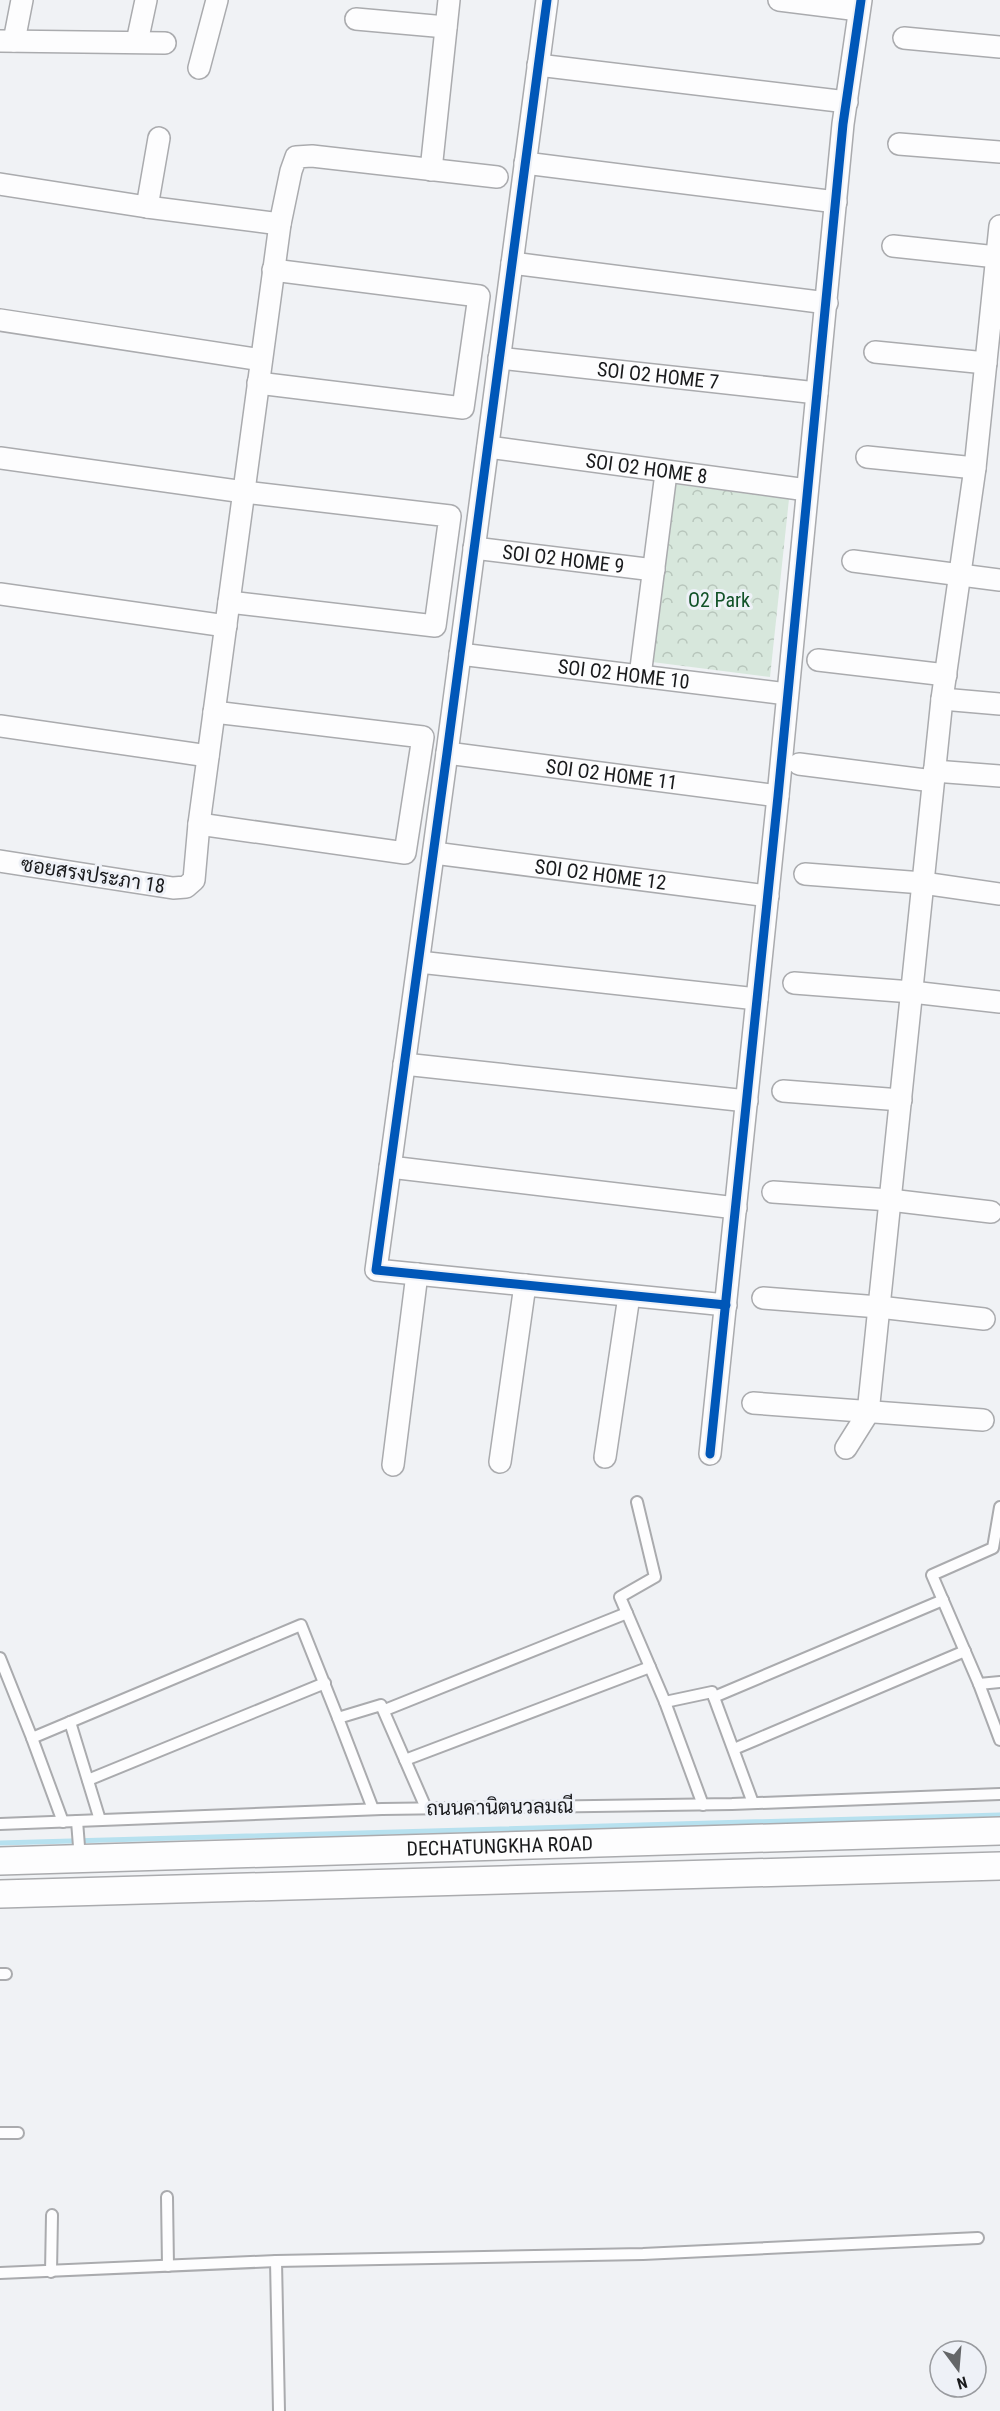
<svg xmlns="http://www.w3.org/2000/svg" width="1000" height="2411" viewBox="0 0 1000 2411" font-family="'Roboto Condensed',Sarabun,sans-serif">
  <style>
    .park { fill: url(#park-crowns) }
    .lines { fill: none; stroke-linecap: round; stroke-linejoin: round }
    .stream { stroke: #b7e1ef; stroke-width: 5 }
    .service-casing { stroke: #aaabae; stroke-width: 14 }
    .minor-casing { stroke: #aaabae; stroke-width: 24 }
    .tertiary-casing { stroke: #aaabae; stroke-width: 30 }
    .service { stroke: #fdfdfe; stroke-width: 10 }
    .minor { stroke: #fdfdfe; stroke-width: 21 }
    .tertiary { stroke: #fdfdfe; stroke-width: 27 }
    .cycleway-casing { stroke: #eef1f7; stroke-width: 13 }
    .cycleway { stroke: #0057b8; stroke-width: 9 }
    .labels { text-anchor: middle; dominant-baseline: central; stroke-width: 6; stroke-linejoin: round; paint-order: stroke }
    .street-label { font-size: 20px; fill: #191a1c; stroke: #eef1f7 }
    .park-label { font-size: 20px; fill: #125228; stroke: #eef1f7 }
  </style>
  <defs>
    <pattern id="park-crowns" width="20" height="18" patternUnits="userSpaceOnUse" patternTransform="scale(1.5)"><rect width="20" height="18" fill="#d7e7dc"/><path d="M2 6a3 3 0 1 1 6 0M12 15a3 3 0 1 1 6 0" fill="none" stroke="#b8c6bc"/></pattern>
  </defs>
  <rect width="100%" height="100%" fill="#f0f2f5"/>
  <path class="park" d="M674,484L789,499L770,677L652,662Z"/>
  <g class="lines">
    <path class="stream" d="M0,1843L1000,1815"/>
    <g class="service-casing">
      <g id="service">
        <path d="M637,1502L655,1577L620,1597L665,1702L712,1692L753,1803"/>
        <path d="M1000,1507L993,1548L932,1575L979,1684L1000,1682"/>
        <path d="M0,1658L32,1738L301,1625L338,1718"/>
        <path d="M979,1684L1000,1740"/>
        <path d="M714,1697L943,1600"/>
        <path d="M665,1702L703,1805"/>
        <path d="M385,1710L627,1613"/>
        <path d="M70,1722L100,1820"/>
        <path d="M32,1738L63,1822"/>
        <path d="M734,1749L965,1651"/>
        <path d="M405,1760L650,1667"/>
        <path d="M88,1780L325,1683"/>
        <path d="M373,1809L338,1718L381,1705L426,1808"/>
        <path d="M77,1821L80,1859"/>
        <path d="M0,1824L382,1809L732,1804L1000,1794"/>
        <path d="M0,1974H6"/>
        <path d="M0,2133H18"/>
        <path d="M167,2197L168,2266"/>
        <path d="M276,2261L279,2411"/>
        <path d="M51,2272L52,2215"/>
        <path d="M0,2273L276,2261L643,2254L978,2238"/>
      </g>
    </g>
    <g class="minor-casing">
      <g id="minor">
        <path d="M547,0L447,753L376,1270L726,1305"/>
        <path d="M779,0L859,10"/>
        <path d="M356,19L446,27"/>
        <path d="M904,38L1000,47"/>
        <path d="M0,41L165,43"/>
        <path d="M14,41L22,0"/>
        <path d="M137,42L146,0"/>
        <path d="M538,65L847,102"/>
        <path d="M199,68L217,0"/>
        <path d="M899,144L1000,152"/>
        <path d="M525,163L836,202"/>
        <path d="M431,170L449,0"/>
        <path d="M0,184L147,207L280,224"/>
        <path d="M147,207L159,138"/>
        <path d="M893,246L997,257"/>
        <path d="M512,263L827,303"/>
        <path d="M0,320L261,360"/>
        <path d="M875,352L986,363"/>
        <path id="s1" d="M499,358L817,393"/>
        <path d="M258,383L463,408L479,296L273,270"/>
        <path id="s2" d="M488,447L807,490"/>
        <path d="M867,457L975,468"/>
        <path d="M0,458L244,492L450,516L435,626L229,602"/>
        <path id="s3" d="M474,548L654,570"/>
        <path d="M853,561L1000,580"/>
        <path d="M0,594L226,626"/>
        <path id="s4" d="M460,654L787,694"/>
        <path d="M818,660L946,675"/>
        <path d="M640,676L666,473"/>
        <path d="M942,699L1000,704"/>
        <path d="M0,726L208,756"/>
        <path id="s5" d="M447,753L778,796"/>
        <path d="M799,764L933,781"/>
        <path d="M934,771L1000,776"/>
        <path d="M199,824L405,853L423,737L214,712"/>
        <path id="s6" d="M434,853L768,896"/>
        <path d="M0,861L173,888L186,887L194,880L199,824L280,224L291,171L296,157L312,156L497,177"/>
        <path d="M805,874L923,883L1000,894"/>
        <path d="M419,962L757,999"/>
        <path d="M794,983L912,992L1000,1002"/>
        <path d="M404,1064L747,1101"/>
        <path d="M783,1091L901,1100"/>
        <path d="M390,1167L736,1208"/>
        <path d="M773,1192L890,1200L991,1212"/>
        <path d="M763,1298L879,1307L984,1319"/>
        <path d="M753,1403L983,1420"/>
        <path d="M846,1448L868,1413L942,699L975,468L1000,226"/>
        <path d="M710,1454L778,796L843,124L861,0"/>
        <path d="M605,1457L629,1296"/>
        <path d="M500,1462L525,1285"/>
        <path d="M393,1465L417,1274"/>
      </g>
    </g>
    <g class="tertiary-casing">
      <g id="tertiary">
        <path id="s7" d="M0,1861L1000,1831"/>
        <path d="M0,1894L1000,1866"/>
      </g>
    </g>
    <use href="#service" class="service"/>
    <use href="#minor" class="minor"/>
    <use href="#tertiary" class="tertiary"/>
    <g class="cycleway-casing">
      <g id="cycleway">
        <path d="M547,0L447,753L376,1270L726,1305"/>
        <path d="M710,1454L778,796L843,124L861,0"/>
      </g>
    </g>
    <use href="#cycleway" class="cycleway"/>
  </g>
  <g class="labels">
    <g class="street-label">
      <text stroke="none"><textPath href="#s1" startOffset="160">SOI O2 HOME 7</textPath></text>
      <text stroke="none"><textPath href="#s2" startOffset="160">SOI O2 HOME 8</textPath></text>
      <text stroke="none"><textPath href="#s3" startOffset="90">SOI O2 HOME 9</textPath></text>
      <text stroke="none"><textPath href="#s4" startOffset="165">SOI O2 HOME 10</textPath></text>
      <text stroke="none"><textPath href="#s5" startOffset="166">SOI O2 HOME 11</textPath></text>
      <text transform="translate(93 875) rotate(9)">ซอยสรงประภา 18</text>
      <text stroke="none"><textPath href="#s6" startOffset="168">SOI O2 HOME 12</textPath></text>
      <text transform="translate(500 1807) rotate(-1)">ถนนคานิตนวลมณี</text>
      <text stroke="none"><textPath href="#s7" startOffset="500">DECHATUNGKHA ROAD</textPath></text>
    </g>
    <g class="park-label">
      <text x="719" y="600">O2 Park</text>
    </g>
  </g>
  <g transform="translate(958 2369) rotate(164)"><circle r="28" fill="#eef1f7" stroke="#999b9f" stroke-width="1.5"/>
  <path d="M0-4.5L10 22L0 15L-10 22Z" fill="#646668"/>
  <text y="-9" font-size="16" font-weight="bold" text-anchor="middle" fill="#191a1c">N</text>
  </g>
</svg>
